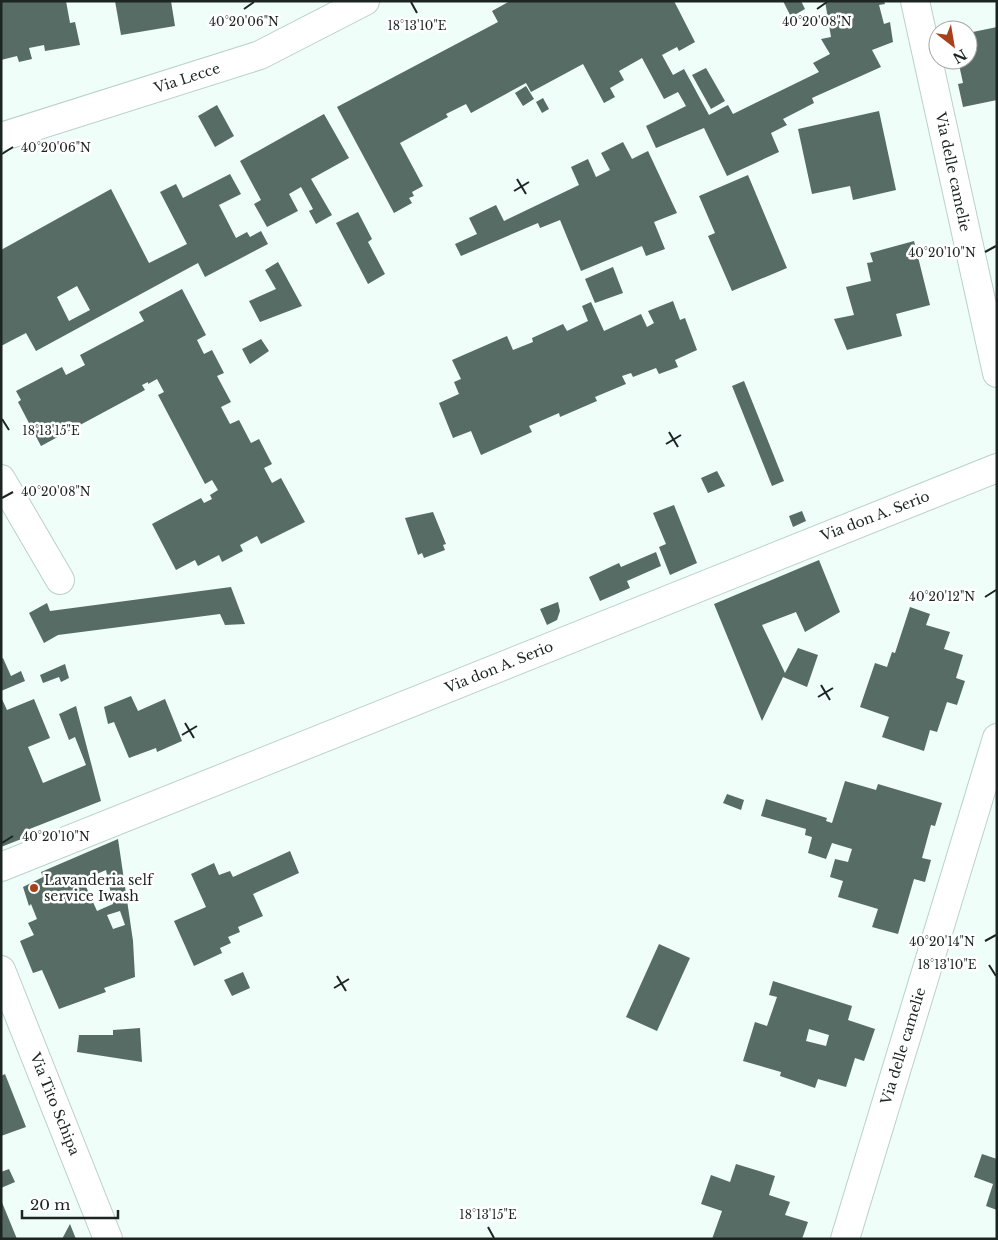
<svg xmlns="http://www.w3.org/2000/svg" width="998" height="1240" viewBox="0 0 998 1240" font-family="'Libre Baskerville',serif">
  <style>
    .building { fill: #566c65; fill-rule: evenodd }
    .lines { fill: none; stroke-linecap: round; stroke-linejoin: round }
    .street-casing { stroke: #b9d1c9; stroke-width: 30 }
    .street { stroke: #fff; stroke-width: 28 }
    .ticks { fill: none; stroke: #1c2522; stroke-width: 2 }
    .poi-dot { fill: #a7411a; stroke: #fff; stroke-width: 2 }
    .labels { text-anchor: middle; dominant-baseline: central; stroke-width: 5; stroke-linejoin: round; paint-order: stroke }
    .street-label { font-size: 14px; fill: #1c2522; stroke: #fff }
    .poi-label { font-size: 14px; fill: #1c2522; stroke: #fff; text-anchor: start }
    .ticks-label { font-size: 12px; text-anchor: middle; fill: #1c2522; stroke: #fff; stroke-width: 5; stroke-linejoin: round; paint-order: stroke }
  </style>
  <rect width="100%" height="100%" fill="#effef9"/>
  <g class="building">
    <path d="M66,1L70,23L75,22L80,45L45,51L44,45L29,48L32,59L19,62L17,56L1,60V2Z"/>
    <path d="M115,1H171L175,26L121,35Z"/>
    <path d="M510,1H674L695,42L679,51L677,47L662,55L673,75L684,69L709,115L728,105L733,114L819,72L813,63L830,54L821,39L831,37L825,1H884L885,4L879,5L884,24L890,22L893,42L872,50L881,67L812,98L814,103L783,119L787,125L771,133L779,152L727,176L704,128L656,148L646,126L686,106L678,92L664,99L642,58L619,71L624,80L610,88L615,97L604,103L583,64L531,92L526,83L471,113L466,104L446,114L448,117L400,143L423,186L412,192L414,196L409,198L412,203L394,213L337,107L498,22L492,11Z"/>
    <path d="M783,1H801L805,9L791,17Z"/>
    <path d="M997,27V100L963,107L958,84L963,83L958,60H968V33Z"/>
    <path d="M706,68L725,101L711,109L692,75Z"/>
    <path d="M526,86L534,99L523,106L515,93Z"/>
    <path d="M543,98L549,109L542,113L536,102Z"/>
    <path d="M217,105L234,136L215,147L198,116Z"/>
    <path d="M879,111L896,190L853,200L850,186L812,194L798,129Z"/>
    <path d="M324,114L349,158L311,179L332,215L316,224L309,211L313,209L301,187L289,194L298,211L267,227L254,204L261,200L240,161Z"/>
    <path d="M623,142L632,159L648,151L677,213L654,222L665,249L646,256L642,246L581,271L560,220L540,228L538,223L461,256L455,244L477,234L469,218L496,205L504,221L579,185L571,167L588,159L596,177L610,170L601,153Z"/>
    <path d="M230,174L241,194L219,205L236,238L247,232L250,237L261,231L268,244L205,277L198,263L36,351L26,333L1,346V250L111,189L149,263L187,244L160,192L176,184L183,198ZM77,286L90,310L69,321L57,297Z"/>
    <path d="M748,175L787,268L732,291L708,236L715,233L699,196Z"/>
    <path d="M358,212L372,239L368,242L385,274L368,284L336,223Z"/>
    <path d="M914,241L930,305L896,314L902,336L847,350L834,319L854,315L846,287L871,281L867,263L873,262L870,253Z"/>
    <path d="M278,262L302,306L260,322L249,301L276,289L265,270Z"/>
    <path d="M613,267L623,293L595,303L585,279Z"/>
    <path d="M182,289L206,335L197,340L204,354L212,350L224,373L217,376L231,402L221,407L230,424L239,420L251,443L259,439L272,464L264,468L272,483L281,478L305,522L261,544L257,536L240,545L243,551L222,562L219,555L198,566L195,560L176,570L152,524L201,498L204,503L212,499L210,495L218,490L212,480L205,484L158,395L164,392L157,379L148,384V382L142,385L145,390L41,446L18,402L21,400L16,391L62,367L66,375L85,365L80,355L144,321L139,312Z"/>
    <path d="M673,301L680,320L685,318L697,350L675,360L678,367L659,374L656,368L633,377L631,373L622,376L626,384L595,397L597,401L560,417L559,413L529,426L532,432L481,455L471,431L453,438L439,403L459,394L454,382L461,379L452,360L507,336L513,350L533,342L532,338L563,324L567,331L588,321L582,306L591,302L604,331L641,314L647,327L654,323L648,311Z"/>
    <path d="M261,339L269,351L250,364L242,349Z"/>
    <path d="M744,381L784,481L772,486L732,386Z"/>
    <path d="M717,471L725,486L708,493L701,478Z"/>
    <path d="M674,505L697,563L670,575L659,547L666,544L653,513Z"/>
    <path d="M802,511L806,521L793,527L789,516Z"/>
    <path d="M433,512L446,544L443,545L445,550L424,558L422,553L418,555L405,518Z"/>
    <path d="M656,552L661,566L627,581L630,588L600,601L589,577L619,563L621,567Z"/>
    <path d="M819,560L840,612L805,632L796,612L762,625L785,673L798,648L818,655L807,687L783,677L762,721L714,604Z"/>
    <path d="M231,587L245,624L225,625L220,614L58,635L44,643L29,613L47,603L50,611Z"/>
    <path d="M558,602L560,611L557,620L547,625L540,609Z"/>
    <path d="M910,607L930,614L926,625L950,632L944,649L963,655L956,678L965,681L957,705L947,702L937,732L930,730L924,751L882,737L889,717L860,707L875,663L887,667L892,652L895,653Z"/>
    <path d="M3,658L11,676L21,671L25,681L1,691V659Z"/>
    <path d="M65,664L69,678L61,682L59,677L43,683L40,675Z"/>
    <path d="M131,696L138,711L165,699L182,741L157,752L156,748L129,758L114,722L108,724L104,707Z"/>
    <path d="M1,697L7,710L34,699L50,738L28,747L43,783L86,765L75,737L69,740L59,714L76,706L101,801L27,830L29,836L1,847Z"/>
    <path d="M845,781L876,790L878,784L942,803L935,826L931,825L922,858L931,860L925,882L914,879L898,934L872,927L878,909L838,897L843,881L830,877L835,859L848,862L852,849L832,843L826,859L808,853L812,837L805,835L806,829L761,816L766,799L827,818L826,821L832,823Z"/>
    <path d="M727,794L744,800L741,810L723,803Z"/>
    <path d="M118,839L133,941L135,977L104,988L106,992L59,1009L42,970L33,973L20,941L34,935L28,923L37,919L31,904L29,906L23,887L43,877L41,872ZM106,870L113,904L97,911L83,880ZM120,911L125,925L113,929L107,915Z"/>
    <path d="M290,851L299,873L253,894L263,916L238,927L240,932L228,937L231,943L220,948L222,953L194,966L174,921L206,907L191,874L214,863L219,875L230,871L233,877Z"/>
    <path d="M659,944L690,958L657,1031L626,1017Z"/>
    <path d="M243,972L250,988L232,996L224,980Z"/>
    <path d="M773,981L852,1006L848,1020L875,1029L864,1061L855,1058L846,1087L818,1079L815,1088L780,1076L781,1072L743,1061L755,1022L767,1026L777,997L769,995ZM809,1029L829,1035L826,1046L806,1041Z"/>
    <path d="M140,1028L142,1062L77,1052L79,1035H113V1030Z"/>
    <path d="M5,1074L26,1127L1,1136V1076Z"/>
    <path d="M982,1154L997,1159V1210L986,1206L993,1184L974,1177Z"/>
    <path d="M736,1164L775,1176L769,1195L790,1202L785,1215L808,1222L802,1239H712L722,1211L701,1204L711,1175L730,1182Z"/>
    <path d="M9,1169L15,1182L1,1188V1172Z"/>
    <path d="M1,1200L17,1239H1Z"/>
    <path d="M70,1224L76,1239H62Z"/>
  </g>
  <g class="lines">
    <g class="street-casing">
      <g id="street">
        <path d="M915,1L997,373"/>
        <path d="M1,137L260,55L365,1"/>
        <path d="M1,479L60,580"/>
        <path d="M1,867L997,468"/>
        <path d="M1,970L108,1239"/>
        <path d="M845,1239L997,738"/>
      </g>
    </g>
    <use href="#street" class="street"/>
  </g>
  <path class="ticks" d="M411,2L417,13M244,9L254,2M817,9L827,2M2,154L13,147M517,179L526,194M514,191L529,182M985,252L996,246M2,419L9,430M669,432L678,447M666,444L681,435M2,498L13,492M985,597L996,590M821,685L830,700M818,697L833,688M185,723L194,738M182,735L197,726M2,843L13,836M985,941L996,935M989,965L996,976M337,976L346,991M334,988L349,979M488,1227L494,1238"/>
  <circle class="poi-dot" cx="34" cy="888" r="5"/>
  <g class="labels">
    <g class="street-label">
      <text transform="translate(187 78) rotate(-18)">Via Lecce</text>
      <text transform="translate(953 172) rotate(78)">Via delle camelie</text>
      <text transform="translate(875 516) rotate(-21)">Via don A. Serio</text>
      <text transform="translate(499 667) rotate(-22)">Via don A. Serio</text>
      <text transform="translate(903 1046) rotate(-73)">Via delle camelie</text>
      <text transform="translate(55 1104) rotate(68)">Via Tito Schipa</text>
    </g>
    <g class="poi-label">
      <text x="44" y="880">Lavanderia self<tspan x="44" dy="16">service Iwash</tspan></text>
    </g>
  </g>
  <g class="ticks-label">
    <text x="244" y="26">40°20'06"N</text>
    <text x="817" y="26">40°20'08"N</text>
    <text x="417" y="30">18°13'10"E</text>
    <text x="56" y="152">40°20'06"N</text>
    <text x="942" y="257">40°20'10"N</text>
    <text x="51" y="435">18°13'15"E</text>
    <text x="56" y="496">40°20'08"N</text>
    <text x="942" y="601">40°20'12"N</text>
    <text x="56" y="841">40°20'10"N</text>
    <text x="942" y="946">40°20'14"N</text>
    <text x="947" y="969">18°13'10"E</text>
    <text x="488" y="1219">18°13'15"E</text>
  </g>
  <rect width="998" height="1240" fill="none" stroke="#1c2522" stroke-width="5"/>
  <g transform="translate(953 45) rotate(149)"><circle r="24" fill="#ffffff" stroke="#a4a8a7"/>
  <path d="M0-4L9 19L0 12L-9 19Z" fill="#a7411a"/>
  <text y="-8" font-size="14" font-weight="bold" text-anchor="middle" fill="#1c2522">N</text>
  </g>
  <path d="M22 1210v8h96v-8" fill="none" stroke="#1c2522" stroke-width="2.5"/>
  <text x="30" y="1210" font-size="15" fill="#1c2522" stroke="#ffffff" stroke-width="4" paint-order="stroke">20 m</text>
</svg>
